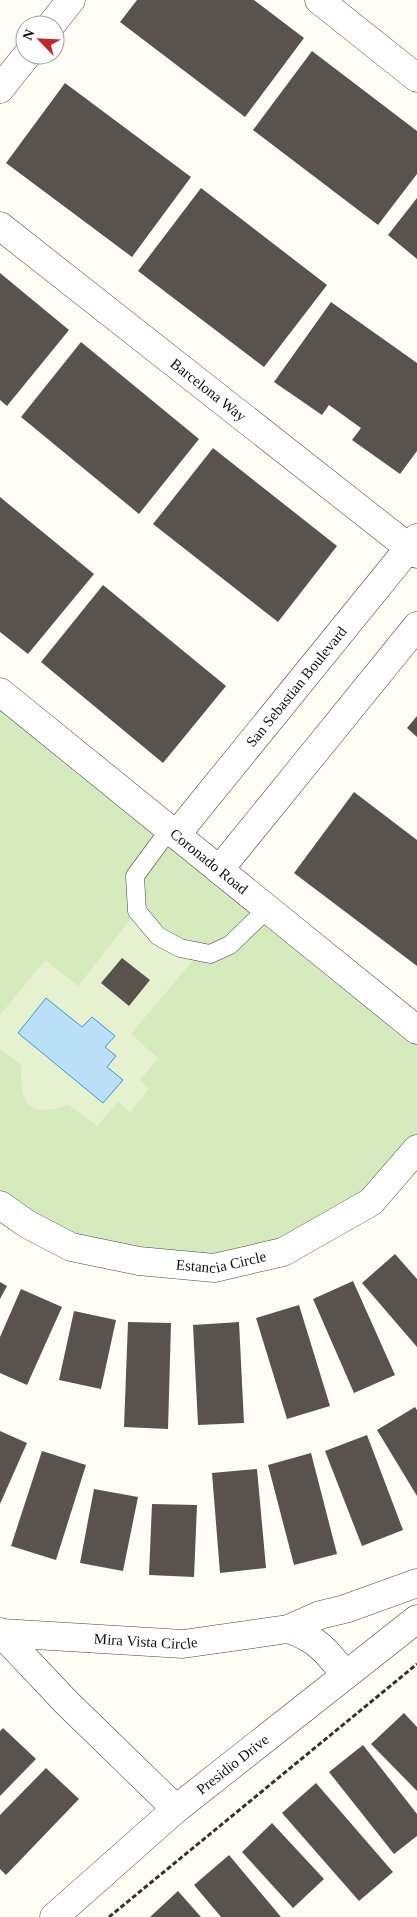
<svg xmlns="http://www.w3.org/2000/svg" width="417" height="1917" viewBox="0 0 417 1917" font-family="'Times New Roman',serif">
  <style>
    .green { fill: #d5ebbd }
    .pitch { fill: #e6f2cf }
    .water { fill: #b9e0f7; stroke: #3f96cf }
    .building { fill: #5a524d }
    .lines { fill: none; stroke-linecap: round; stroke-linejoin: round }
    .lane-casing { stroke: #444; stroke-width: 19 }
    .street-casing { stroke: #444; stroke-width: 29 }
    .path { stroke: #333; stroke-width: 3; stroke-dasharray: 5 2.5; stroke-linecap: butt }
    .lane { stroke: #fff; stroke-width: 18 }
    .street { stroke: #fff; stroke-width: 28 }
    .labels { text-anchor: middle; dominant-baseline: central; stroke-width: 5; stroke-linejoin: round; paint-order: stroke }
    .street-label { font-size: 15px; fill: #111; stroke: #fff }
  </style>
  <rect width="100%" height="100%" fill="#fffdf5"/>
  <path class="green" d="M0,692L417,1030V1149L371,1202L283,1252L139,1261L0,1205Z"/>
  <path class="pitch" d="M137,911L158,936L200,952L131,1034L158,1058L140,1080L149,1089L130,1112L118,1102L97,1126L68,1105C28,1118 20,1105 21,1065L0,1049V1015L45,960L78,986Z"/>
  <path class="water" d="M46,998L82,1027L92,1017L115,1036L105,1047L116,1056L107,1067L123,1080L103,1103L18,1033Z"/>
  <g class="building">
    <path d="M137,0H254L304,38L245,117L120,22Z"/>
    <path d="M312,51L417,131V174L378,225L253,130Z"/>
    <path d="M65,83L191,177L132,257L6,163Z"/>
    <path d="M201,188L327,285L264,367L138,271Z"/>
    <path d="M417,198V259L388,235Z"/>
    <path d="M0,273L69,330L7,406L0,400Z"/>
    <path d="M331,302L417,363V451L400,474L352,440L361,428L329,405L322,415L274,382Z"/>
    <path d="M81,342L199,439L139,514L21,417Z"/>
    <path d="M213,448L337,546L278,622L153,524Z"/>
    <path d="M0,497L94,574L28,654L0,632Z"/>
    <path d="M103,585L226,686L163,763L41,662Z"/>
    <path d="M417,716V737L407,728Z"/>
    <path d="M354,792L417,840V966L294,873Z"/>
    <path d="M122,958L150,980L129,1006L101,983Z"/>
    <path d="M395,1254L417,1279V1347L362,1283Z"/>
    <path d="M353,1281L395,1375L354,1393L313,1299Z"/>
    <path d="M0,1282L7,1286L0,1299Z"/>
    <path d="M21,1289L62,1307L27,1385L0,1373V1337Z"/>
    <path d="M299,1305L330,1406L287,1419L256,1318Z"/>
    <path d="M74,1311L116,1320L101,1389L59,1380Z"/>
    <path d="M128,1322L171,1323L168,1429L124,1427Z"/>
    <path d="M239,1322L244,1423L198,1425L193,1325Z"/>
    <path d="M415,1407L417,1410V1496L377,1430Z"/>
    <path d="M0,1431L27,1443L0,1504Z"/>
    <path d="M367,1435L403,1530L362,1546L325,1451Z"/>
    <path d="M42,1451L86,1465L56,1560L11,1546Z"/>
    <path d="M311,1453L337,1554L294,1565L268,1465Z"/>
    <path d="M257,1469L266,1568L220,1573L212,1473Z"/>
    <path d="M94,1489L138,1497L123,1571L80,1563Z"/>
    <path d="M152,1504L197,1505L194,1577L149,1575Z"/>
    <path d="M404,1713L417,1727V1791L371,1744Z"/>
    <path d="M3,1728L36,1759L0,1796V1731Z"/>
    <path d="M363,1745L417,1814V1836L394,1854L329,1772Z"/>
    <path d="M46,1768L79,1799L6,1875L0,1869V1815Z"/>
    <path d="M316,1783L393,1872L359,1901L282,1813Z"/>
    <path d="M272,1823L324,1879L293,1908L242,1852Z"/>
    <path d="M229,1855L281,1917H221L194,1885Z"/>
    <path d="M178,1891L201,1917H150Z"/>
  </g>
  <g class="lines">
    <g class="lane-casing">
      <path id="lane" d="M169,830L135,876L137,911L158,936L180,948L210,954L230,945L267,909"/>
    </g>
    <g class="street-casing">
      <g id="street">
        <path d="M319,0L417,78"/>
        <path d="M51,25L71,0"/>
        <path d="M0,89L27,55"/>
        <path id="s1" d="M0,226L417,554"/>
        <path id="s2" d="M0,692L417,1030"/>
        <path id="s3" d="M176,835L417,538"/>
        <path d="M219,870L417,626"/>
        <path id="s4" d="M0,1205L27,1224L71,1247L139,1261L214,1268L283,1252L371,1202L417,1149"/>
        <path d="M288,1629C316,1638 328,1652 345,1675"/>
        <path d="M0,1632L66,1702L176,1809"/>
        <path id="s5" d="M2,1633L183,1644L288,1629L320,1615L345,1609L417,1583"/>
        <path id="s6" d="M54,1917L176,1809L417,1619"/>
      </g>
    </g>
    <path class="path" d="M109,1917L417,1664"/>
    <use href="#lane" class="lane"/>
    <use href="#street" class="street"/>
  </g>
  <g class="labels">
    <g class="street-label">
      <text stroke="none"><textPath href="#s1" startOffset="265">Barcelona Way</textPath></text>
      <text stroke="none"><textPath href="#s3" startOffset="191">San Sebastian Boulevard</textPath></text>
      <text stroke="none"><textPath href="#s2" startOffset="269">Coronado Road</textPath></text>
      <text stroke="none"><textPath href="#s4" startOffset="235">Estancia Circle</textPath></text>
      <text stroke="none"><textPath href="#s5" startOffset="144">Mira Vista Circle</textPath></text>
      <text stroke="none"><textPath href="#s6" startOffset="235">Presidio Drive</textPath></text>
    </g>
  </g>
  <g transform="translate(40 40) rotate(294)"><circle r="24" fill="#ffffff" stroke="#a0a0a0"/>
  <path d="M0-4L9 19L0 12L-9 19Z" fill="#c4262e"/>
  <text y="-8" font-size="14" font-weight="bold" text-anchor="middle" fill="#111111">N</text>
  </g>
</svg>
